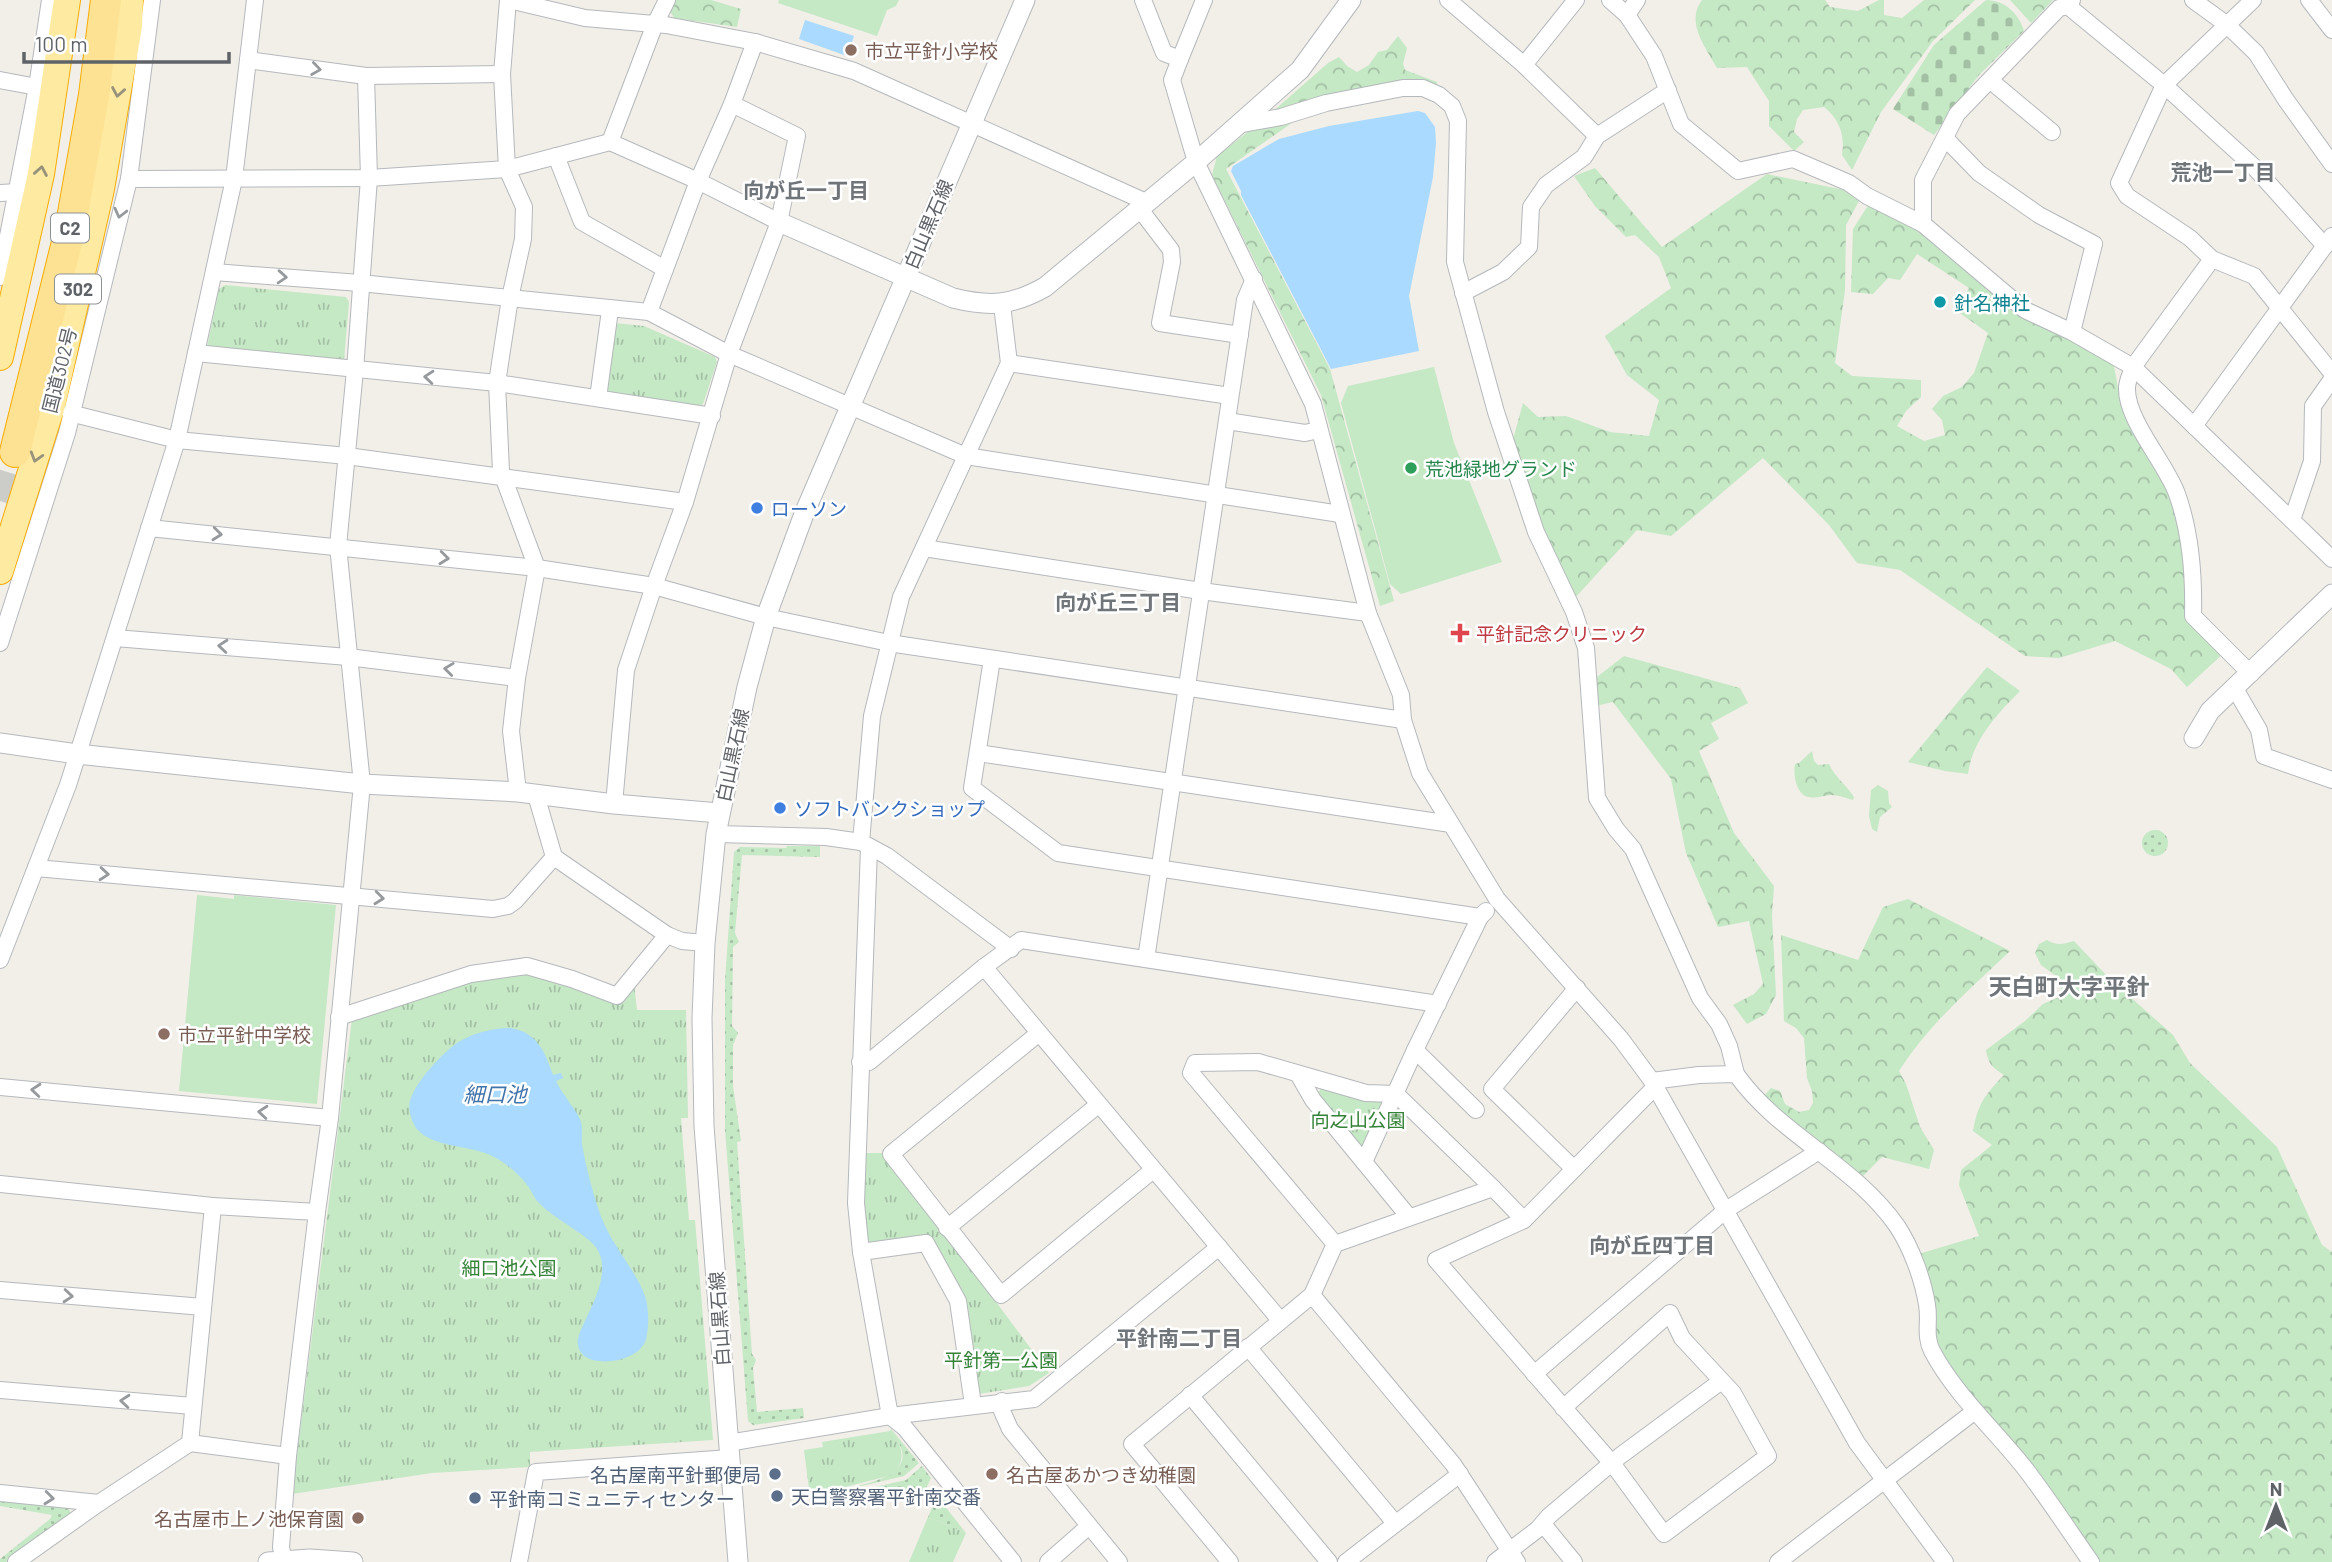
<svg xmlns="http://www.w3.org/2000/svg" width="2332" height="1562" viewBox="0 0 2332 1562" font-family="Barlow,'Noto Sans JP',sans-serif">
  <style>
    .grass { fill: url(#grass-dots) }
    .forest { fill: url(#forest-crowns) }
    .cemetery { fill: url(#cemetery-stones) }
    .park { fill: url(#park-tufts) }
    .pitch { fill: #c5e8c5 }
    .water { fill: #aadaff }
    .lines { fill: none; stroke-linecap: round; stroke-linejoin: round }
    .motorway-tunnel { stroke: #ccccc8; stroke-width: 30; stroke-dasharray: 30 15; stroke-linecap: butt }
    .minor-casing { stroke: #b5b8bc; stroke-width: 18 }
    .tertiary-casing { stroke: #b5b8bc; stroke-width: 21 }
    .trunk-casing { stroke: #f9ab00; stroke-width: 28 }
    .motorway-casing { stroke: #f9ab00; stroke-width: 32 }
    .minor { stroke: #fff; stroke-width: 16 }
    .tertiary { stroke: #fff; stroke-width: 19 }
    .trunk { stroke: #feeaa1; stroke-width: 26 }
    .motorway { stroke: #fde293; stroke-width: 30 }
    .oneway { stroke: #979a9d }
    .oneway2 { stroke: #97927c }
    .education-dot { fill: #8d6e63; stroke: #fff; stroke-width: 2.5 }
    .culture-dot { fill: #0f9aa8; stroke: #fff; stroke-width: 2.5 }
    .leisure-dot { fill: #2e9e5b; stroke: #fff; stroke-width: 2.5 }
    .shop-dot { fill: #3f7fe0; stroke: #fff; stroke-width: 2.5 }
    .health-dot { fill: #e0444e; stroke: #fff; stroke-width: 2.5 }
    .service-dot { fill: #5c6f8a; stroke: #fff; stroke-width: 2.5 }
    .labels { text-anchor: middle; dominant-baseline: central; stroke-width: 5; stroke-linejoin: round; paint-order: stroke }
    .shield { fill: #fff; stroke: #8f9295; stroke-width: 2 }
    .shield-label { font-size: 18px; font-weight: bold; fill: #5f6368 }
    .education-label { font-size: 19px; fill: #785e54; stroke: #fff; text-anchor: start }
    .street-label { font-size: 19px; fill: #5f6368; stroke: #fff }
    .culture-label { font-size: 19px; fill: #0d838f; stroke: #fff; text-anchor: start }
    .leisure-label { font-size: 19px; fill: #27864d; stroke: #fff; text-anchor: start }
    .shop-label { font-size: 19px; fill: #366cbe; stroke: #fff; text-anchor: start }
    .health-label { font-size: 19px; fill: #be3a42; stroke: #fff; text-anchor: start }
    .park-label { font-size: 19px; fill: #348238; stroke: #fff }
    .service-label { font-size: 19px; fill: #4e5e75; stroke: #fff; text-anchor: start }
    .neighbourhood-label { font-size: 21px; font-weight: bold; fill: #70757a; stroke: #fff }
    .water-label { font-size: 21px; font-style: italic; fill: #4174aa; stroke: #fff }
    .quarter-label { font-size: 23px; font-weight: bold; fill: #70757a; stroke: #fff }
  </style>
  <defs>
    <pattern id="grass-dots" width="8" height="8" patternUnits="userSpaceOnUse" patternTransform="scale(1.75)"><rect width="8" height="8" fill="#c5e8c5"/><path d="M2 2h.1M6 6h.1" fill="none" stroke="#a3c0a4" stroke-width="1.8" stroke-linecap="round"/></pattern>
    <pattern id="forest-crowns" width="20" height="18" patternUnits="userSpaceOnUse" patternTransform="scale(1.75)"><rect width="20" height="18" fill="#c5e8c5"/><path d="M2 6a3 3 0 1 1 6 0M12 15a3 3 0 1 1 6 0" fill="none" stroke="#a3c0a4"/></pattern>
    <pattern id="cemetery-stones" width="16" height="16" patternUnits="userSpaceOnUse" patternTransform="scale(1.75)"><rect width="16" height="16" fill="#c5e8c5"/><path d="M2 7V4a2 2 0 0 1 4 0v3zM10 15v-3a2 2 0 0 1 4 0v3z" fill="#a3c0a4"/></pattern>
    <pattern id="park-tufts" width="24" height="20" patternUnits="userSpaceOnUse" patternTransform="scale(1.75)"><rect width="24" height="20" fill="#c5e8c5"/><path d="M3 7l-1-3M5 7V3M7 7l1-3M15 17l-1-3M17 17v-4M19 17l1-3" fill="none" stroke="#a3c0a4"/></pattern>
  </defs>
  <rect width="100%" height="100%" fill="#f1efe8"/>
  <g class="grass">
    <circle cx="2155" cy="843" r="13"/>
    <path d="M787,846H820V857L742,855L735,933L739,942L733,947L732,1026L738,1033L733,1045V1086L741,1141L737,1142L752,1354L756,1360L753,1368L757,1412L803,1408L804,1418L753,1425L748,1421L725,1130V980L734,852L740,847L786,848Z"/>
    <path d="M891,1429L919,1463L904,1476L828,1494V1492C858,1485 932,1478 890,1431Z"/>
    <path d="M922,1466L931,1478L918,1505L875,1487L906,1480Z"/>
    <path d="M942,1491L949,1500L943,1504L966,1533L928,1517L939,1492Z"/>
    <path d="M0,1498L67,1505L72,1516L6,1562H0V1559L50,1519L52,1515L0,1506Z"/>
  </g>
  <g class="forest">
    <path d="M676,0H711L741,9L737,27L674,18L670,11Z"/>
    <path d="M1702,0H1825L1830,7L1858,11L1879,0H1884V15L1902,18L1924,0H1975L1933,41L1881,112L1852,170L1842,155C1845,135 1840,120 1824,107L1803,110L1797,119L1794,132L1804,142L1794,151L1769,126V101L1747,67L1717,68C1706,48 1685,22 1702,0Z"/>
    <path d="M2010,0H2053L2031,23Z"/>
    <path d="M1398,36L1407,48L1403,64L1405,70L1437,82V88L1326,99L1226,169L1330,369L1394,601L1380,606L1321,395L1212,175L1217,156L1269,115L1328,63L1339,57L1347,66L1357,72L1369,65L1378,52L1387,50Z"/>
    <path d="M1595,168L1662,247L1767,174L1844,190L1859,201L1846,225L1845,290L1835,363L1852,376L1921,380V397L1906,411L1897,426L1924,441L1945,435L1942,420L1932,409L1943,396L1962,387L1974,373L1988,333L1957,311L1969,288L1917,254L1900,280L1888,278L1873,294L1851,292L1853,229L1869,204L1922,233L2114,366L2121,405L2165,485L2179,525L2199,613L2225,652L2187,687L2171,669L2115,641L2059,658L2025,656L1900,570L1857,563L1829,525L1763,458L1671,536L1637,530L1574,599L1540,525L1512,443L1523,403L1538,417L1566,416L1610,432L1649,436L1659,400L1627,375L1605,336L1671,288L1659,257L1635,235L1626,237L1595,206L1574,176Z"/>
    <path d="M1624,656L1740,688L1748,703L1711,723L1719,739L1699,751L1734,833L1774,886L1772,915L1776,995L1766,1014L1747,1024L1733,1005L1754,994L1763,984L1749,921L1718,927L1686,853L1671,779L1613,702L1591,707L1597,677Z"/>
    <path d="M1987,667L2020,691C1997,714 1972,741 1968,774L1945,771L1908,762Z"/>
    <path d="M1812,751L1814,761L1818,765L1829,764C1835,777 1846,785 1854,797L1853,800C1846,798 1838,795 1831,795C1824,795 1816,799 1809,797C1796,795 1793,774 1795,764L1799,763Z"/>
    <path d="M1878,785L1888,791L1889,803L1892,807L1880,817L1877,832L1872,829L1869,816L1871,790Z"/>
    <path d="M1908,899L2010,951C1969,990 1930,1023 1899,1071L1906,1084L1920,1127L1934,1150L1929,1169L1882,1157L1860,1179L1801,1132L1764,1096L1771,1088L1780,1091L1785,1104L1799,1112L1809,1110L1813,1103L1812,1091L1807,1078L1804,1038L1796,1028L1784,1021L1781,935L1858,960L1883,907Z"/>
    <path d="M2047,940C2056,946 2064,944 2074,941L2110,979L2173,1035L2190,1063L2277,1147L2322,1245L2332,1252V1562H2098L1947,1366L1932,1340L1915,1255L1979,1236L1959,1185L1961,1170L1992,1145L1973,1131C1978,1103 1985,1095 2004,1075C1993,1068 1988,1064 1986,1050L2025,1021L2043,1004L2059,997L2063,981L2041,965L2035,953L2039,944Z"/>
  </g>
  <path class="cemetery" d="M1986,0C2005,0 2019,14 2024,31L1979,75L1934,135L1893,109L1934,45Z"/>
  <g class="park">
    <path d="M225,285L346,297L349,302L344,360L207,347L219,289Z"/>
    <path d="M615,323L644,326L715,357L717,362L703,404L698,407L606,394Z"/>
    <path d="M574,971L625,994L634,983L637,1010H686L688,1118H681L689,1220H695L713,1440L530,1452V1467L432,1473L292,1494L352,1019L462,982L524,973Z"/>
    <path d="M1322,1087L1380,1099L1386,1109L1368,1147L1357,1148L1315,1098Z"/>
    <path d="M866,1153H885L1049,1373L1029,1386L979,1394L960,1297L927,1239L874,1245L867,1240L864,1194Z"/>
    <path d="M890,1431C903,1445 907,1461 892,1475L810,1496L804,1450L823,1447L822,1442Z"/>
    <path d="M928,1517L966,1533L953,1562H909Z"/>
  </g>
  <g class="pitch">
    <path d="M779,0H899L896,6L887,10L877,36L778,3Z"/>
    <path d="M1434,367L1454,443L1502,562L1401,594L1390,584L1341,403L1348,386Z"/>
    <path d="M197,895L234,899V895L336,905L317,1104L179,1091Z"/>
  </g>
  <g class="water">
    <path d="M805,20L854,36L847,56L799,39Z"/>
    <path d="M1418,111L1425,113L1435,127L1436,143L1433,177L1409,296L1419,351L1331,369L1241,195V191L1231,171L1233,166L1279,139L1329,126Z"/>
    <path d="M510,1028C537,1032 545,1052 553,1075L561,1073L563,1078L556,1081C561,1093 579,1113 581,1122C583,1129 581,1137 582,1144C585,1163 595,1203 603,1221C613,1246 636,1271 645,1296C649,1308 649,1327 646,1339C640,1364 581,1371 578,1345C577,1341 578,1340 579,1335C589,1308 619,1266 590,1241C575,1228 554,1218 539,1203C534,1198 532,1191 527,1185C518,1173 504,1161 490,1155C469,1145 432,1148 416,1128C411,1120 407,1107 411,1098C417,1080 447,1047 464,1039C478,1032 494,1028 510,1028Z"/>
  </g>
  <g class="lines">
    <path class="motorway-tunnel" d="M0,501L15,452"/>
    <g class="minor-casing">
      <g id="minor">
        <path d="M508,0L502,74L507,169L524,207L523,239L510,298L497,383L501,471L537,568L517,678L511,731L518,792"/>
        <path d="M509,0L585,18L666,25L755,42L854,71L1146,202"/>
        <path d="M1143,0L1164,53L1180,59L1172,80L1196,162L1313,404L1368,613L1401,695L1403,720L1420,773L1497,899L1621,1039L1652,1081L1857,1443L1945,1562"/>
        <path d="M1448,0L1524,65L1597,136"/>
        <path d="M1610,0L1627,15L1654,56L1681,124L1738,171L1793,159L1849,183L1867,196L1923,224L2025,310L2072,332L2133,367C2131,374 2127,381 2127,388C2126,420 2166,463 2177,494C2191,533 2194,576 2193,616L2251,674"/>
        <path d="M2193,0L2226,24L2256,53L2286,100L2332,164"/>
        <path d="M2253,0L2164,85L2119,183L2127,196L2190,238L2212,259L2254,276L2332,373"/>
        <path d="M2309,0L2332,30"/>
        <path d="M2068,6L2164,85L2253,166L2325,246"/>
        <path d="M1627,15L1637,0"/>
        <path d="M1180,59L1204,0"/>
        <path d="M248,60L366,76L502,74"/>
        <path d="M1524,65L1576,0"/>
        <path d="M0,80L37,87"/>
        <path d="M1991,81L2052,132"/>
        <path d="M1237,125L1281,117L1326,103L1403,88H1423L1439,95L1452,106L1458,121L1455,262L1496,412L1536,532L1574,612L1586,648L1597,798L1616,829L1633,849L1700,998L1719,1024L1729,1046L1736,1074"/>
        <path d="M1945,138L1979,173L2039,215L2094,244L2072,332"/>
        <path d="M610,142L655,24L667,0"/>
        <path d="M556,156L582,222L665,269"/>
        <path d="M129,179L369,178L507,169L610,142L698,181L779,222"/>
        <path d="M0,193L18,192"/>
        <path d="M1139,208L1171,250L1172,262L1160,323L1240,335"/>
        <path d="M1923,224V180L1957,114L2059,8L2068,6L2072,0"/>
        <path d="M2212,259L2133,367L2332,559"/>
        <path d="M214,272L360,283L649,312L729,354L966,456L1340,514"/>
        <path d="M0,277L37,87L50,0"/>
        <path d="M1463,293L1503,272L1529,247L1531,207L1546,185L1584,157L1597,136L1668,90"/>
        <path d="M649,312L698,181L732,104L755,42"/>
        <path d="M196,353L497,383L712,416"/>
        <path d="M1009,363L1230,396"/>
        <path d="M598,398L610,310"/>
        <path d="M70,413L177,440L347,456L685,502"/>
        <path d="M1227,421L1305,433L1319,430"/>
        <path d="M2194,426L2332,236"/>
        <path d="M2292,520L2312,461L2313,406L2332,379"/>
        <path d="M149,528L537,568L654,586L766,617L889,643L1403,720"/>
        <path d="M924,548L1201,591L1368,613"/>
        <path d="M115,638L348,657L517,678"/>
        <path d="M0,643L67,433L129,179L152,0"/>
        <path d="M992,659L972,788L1058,853L1480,917"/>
        <path d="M2234,687L2259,730L2264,756L2332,780"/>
        <path d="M978,753L1451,824"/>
        <path d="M536,795L554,857L667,935L682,941L705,943"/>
        <path d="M614,804L626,670L654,586L685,502L729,354L779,222L797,136L732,104"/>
        <path d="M716,834L826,837L861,842L887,856L1011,949"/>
        <path d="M861,842L872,716L901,597L1009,363L1002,305"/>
        <path d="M869,848L856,1203L861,1252L890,1416L905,1428L1013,1562"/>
        <path d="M36,868L493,909L508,906L515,901L554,857"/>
        <path d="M1146,959L1245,300L1254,279"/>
        <path d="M0,960L68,785L177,440L234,179L255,0"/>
        <path d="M984,967L1280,1320"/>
        <path d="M339,1017L471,974L527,966L572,979L617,996L667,935"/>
        <path d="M1039,1033L891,1154L1001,1295L1153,1170"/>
        <path d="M1415,1050L1476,1110"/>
        <path d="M860,1062H869L984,967L1021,940L1438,1004"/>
        <path d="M1298,1074L1313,1100L1409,1217"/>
        <path d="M1652,1081L1699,1075L1736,1074C1779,1135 1854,1164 1897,1226C1911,1247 1923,1279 1927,1305C1930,1321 1924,1335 1932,1351C1956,1396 1996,1431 2027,1471C2049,1500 2070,1532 2091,1562"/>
        <path d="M0,1087L330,1118"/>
        <path d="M1364,1162L1415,1050L1480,917L1486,911"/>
        <path d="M1574,1169L1492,1089L1577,988"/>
        <path d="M0,1184L213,1206L317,1212"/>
        <path d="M1524,1220L1436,1260L1603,1453L1612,1463L1664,1534L1768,1456L1733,1393L1682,1338L1670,1313L1563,1408"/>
        <path d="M947,1228L1098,1105"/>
        <path d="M1335,1244L1191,1073L1195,1063L1258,1062L1366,1093L1396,1094L1493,1188"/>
        <path d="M861,1252L926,1243L958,1301L973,1405"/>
        <path d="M0,1290L203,1307"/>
        <path d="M1312,1295L1335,1244L1493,1188L1524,1220L1655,1087"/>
        <path d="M1248,1347L1395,1523"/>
        <path d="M1534,1374L1726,1210L1819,1151"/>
        <path d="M0,1390L193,1406"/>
        <path d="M1190,1395L1329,1562"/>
        <path d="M1002,1401V1411L1010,1429L1119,1562"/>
        <path d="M190,1443L288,1456"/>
        <path d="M728,1443L890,1416L1034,1399L1219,1247"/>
        <path d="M0,1493L99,1503"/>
        <path d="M1543,1524L1574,1562"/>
        <path d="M16,1562L99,1503L190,1443L213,1206"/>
        <path d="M284,1562L281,1547L288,1456L317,1212L330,1118L362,784L338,546L355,370L369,178L366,76"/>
        <path d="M519,1562L536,1472L730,1458"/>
        <path d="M1048,1562L1089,1526"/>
        <path d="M1230,1562L1132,1444L1312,1295L1453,1464L1517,1562"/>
        <path d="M1346,1562L1460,1474"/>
        <path d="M1495,1562L1538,1529L1549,1516L1620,1456L1720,1382"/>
        <path d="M1778,1562L1975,1411"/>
      </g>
    </g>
    <g class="tertiary-casing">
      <g id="tertiary">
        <path d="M779,222L953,298C990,307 1011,306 1045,287L1196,162L1300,70L1351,0"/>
        <path d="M2194,738L2210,711L2332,594"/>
        <path d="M0,743L77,754L362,784L518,792L614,804L719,813"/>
        <path d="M268,1562L310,1559L353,1562"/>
        <path d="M738,1562L704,1126L702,1018L705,943L716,834L747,687L766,617L804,514L1025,0"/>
      </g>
    </g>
    <g class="trunk-casing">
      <g id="trunk">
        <path d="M0,357L41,174L67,0"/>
        <path d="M0,571L52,405L101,189L129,26L130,0"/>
      </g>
    </g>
    <g class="motorway-casing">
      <path id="motorway" d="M15,452L70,230L94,95L106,0"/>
    </g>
    <use href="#minor" class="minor"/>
    <use href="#tertiary" class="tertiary"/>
    <use href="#trunk" class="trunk"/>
    <use href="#motorway" class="motorway"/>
  </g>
  <defs><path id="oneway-chevron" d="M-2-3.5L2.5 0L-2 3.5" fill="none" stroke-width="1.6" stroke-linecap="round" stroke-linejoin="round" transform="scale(1.75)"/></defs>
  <g class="oneway">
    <use href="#oneway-chevron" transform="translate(316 69) rotate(8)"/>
    <use href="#oneway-chevron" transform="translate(120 213) rotate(104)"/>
    <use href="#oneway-chevron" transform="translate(282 277) rotate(4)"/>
    <use href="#oneway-chevron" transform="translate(429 377) rotate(-175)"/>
    <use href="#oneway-chevron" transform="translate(217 534) rotate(6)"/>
    <use href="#oneway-chevron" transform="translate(444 558) rotate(6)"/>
    <use href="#oneway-chevron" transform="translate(223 646) rotate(-175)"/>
    <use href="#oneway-chevron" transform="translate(449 669) rotate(-173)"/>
    <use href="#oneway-chevron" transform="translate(104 874) rotate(5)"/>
    <use href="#oneway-chevron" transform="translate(379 898) rotate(6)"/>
    <use href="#oneway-chevron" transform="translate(36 1090) rotate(-175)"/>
    <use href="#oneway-chevron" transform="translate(263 1112) rotate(-175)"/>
    <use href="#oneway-chevron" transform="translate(68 1296) rotate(5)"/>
    <use href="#oneway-chevron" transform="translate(125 1401) rotate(-175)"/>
    <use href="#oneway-chevron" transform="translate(49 1498) rotate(6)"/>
  </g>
  <g class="oneway2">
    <use href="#oneway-chevron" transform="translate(118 92) rotate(100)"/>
    <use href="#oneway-chevron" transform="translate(41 171) rotate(-80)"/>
    <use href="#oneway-chevron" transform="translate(36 457) rotate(107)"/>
  </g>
  <g class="education-dot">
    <circle cx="851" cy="50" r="7"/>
    <circle cx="164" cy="1034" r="7"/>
    <circle cx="992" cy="1474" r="7"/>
    <circle cx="358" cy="1518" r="7"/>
  </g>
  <circle class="culture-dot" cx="1940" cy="302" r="7"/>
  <circle class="leisure-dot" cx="1411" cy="468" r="7"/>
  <g class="shop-dot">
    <circle cx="757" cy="508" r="7"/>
    <circle cx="780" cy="808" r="7"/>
  </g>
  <path class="health-dot" d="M1456.5 622.5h7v7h7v7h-7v7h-7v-7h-7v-7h7z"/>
  <g class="service-dot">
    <circle cx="775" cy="1474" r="7"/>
    <circle cx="777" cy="1496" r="7"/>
    <circle cx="475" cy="1498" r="7"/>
  </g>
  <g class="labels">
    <g class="shield">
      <rect x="51" y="213.5" width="38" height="29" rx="5"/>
      <rect x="55" y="274.5" width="46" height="29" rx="5"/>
    </g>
    <g class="shield-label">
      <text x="70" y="228">C2</text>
      <text x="78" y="289">302</text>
    </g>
    <g class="education-label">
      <text x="865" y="50">市立平針小学校</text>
      <text x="178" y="1034">市立平針中学校</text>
      <text x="1006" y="1474">名古屋あかつき幼稚園</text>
      <text x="344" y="1518" text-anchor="end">名古屋市上ノ池保育園</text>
    </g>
    <g class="street-label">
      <text transform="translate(928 224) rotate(-67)">白山黒石線</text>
      <text transform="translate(59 370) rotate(-76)">国道302号</text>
      <text transform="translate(732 755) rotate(-78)">白山黒石線</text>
      <text transform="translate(719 1319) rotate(-94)">白山黒石線</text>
    </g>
    <g class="culture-label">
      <text x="1954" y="302">針名神社</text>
    </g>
    <g class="leisure-label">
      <text x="1425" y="468">荒池緑地グランド</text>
    </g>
    <g class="shop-label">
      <text x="771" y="508">ローソン</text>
      <text x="794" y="808">ソフトバンクショップ</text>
    </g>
    <g class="health-label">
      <text x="1476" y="633">平針記念クリニック</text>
    </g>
    <g class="park-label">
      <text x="1358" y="1119">向之山公園</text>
      <text x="509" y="1267">細口池公園</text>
      <text x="1001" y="1359">平針第一公園</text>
    </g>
    <g class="service-label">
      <text x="761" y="1474" text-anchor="end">名古屋南平針郵便局</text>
      <text x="791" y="1496">天白警察署平針南交番</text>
      <text x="489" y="1498">平針南コミュニティセンター</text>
    </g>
    <g class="neighbourhood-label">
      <text x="2223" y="171">荒池一丁目</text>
      <text x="806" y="189">向が丘一丁目</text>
      <text x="1118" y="601">向が丘三丁目</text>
      <text x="1652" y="1244">向が丘四丁目</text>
      <text x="1179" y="1337">平針南二丁目</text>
    </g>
    <g class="water-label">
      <text x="495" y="1093">細口池</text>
    </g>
    <g class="quarter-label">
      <text x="2069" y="986">天白町大字平針</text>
    </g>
  </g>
  <g transform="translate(2276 1506)" stroke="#ffffff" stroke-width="5" paint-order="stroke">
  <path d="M0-5L12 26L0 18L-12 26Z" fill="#5f6368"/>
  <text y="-10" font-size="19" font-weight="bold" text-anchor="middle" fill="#5f6368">N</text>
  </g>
  <path d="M24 52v10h205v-10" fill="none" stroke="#5f6368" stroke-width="3.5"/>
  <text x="35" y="52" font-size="21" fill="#5f6368" stroke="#ffffff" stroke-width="5" paint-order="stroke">100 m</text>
</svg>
